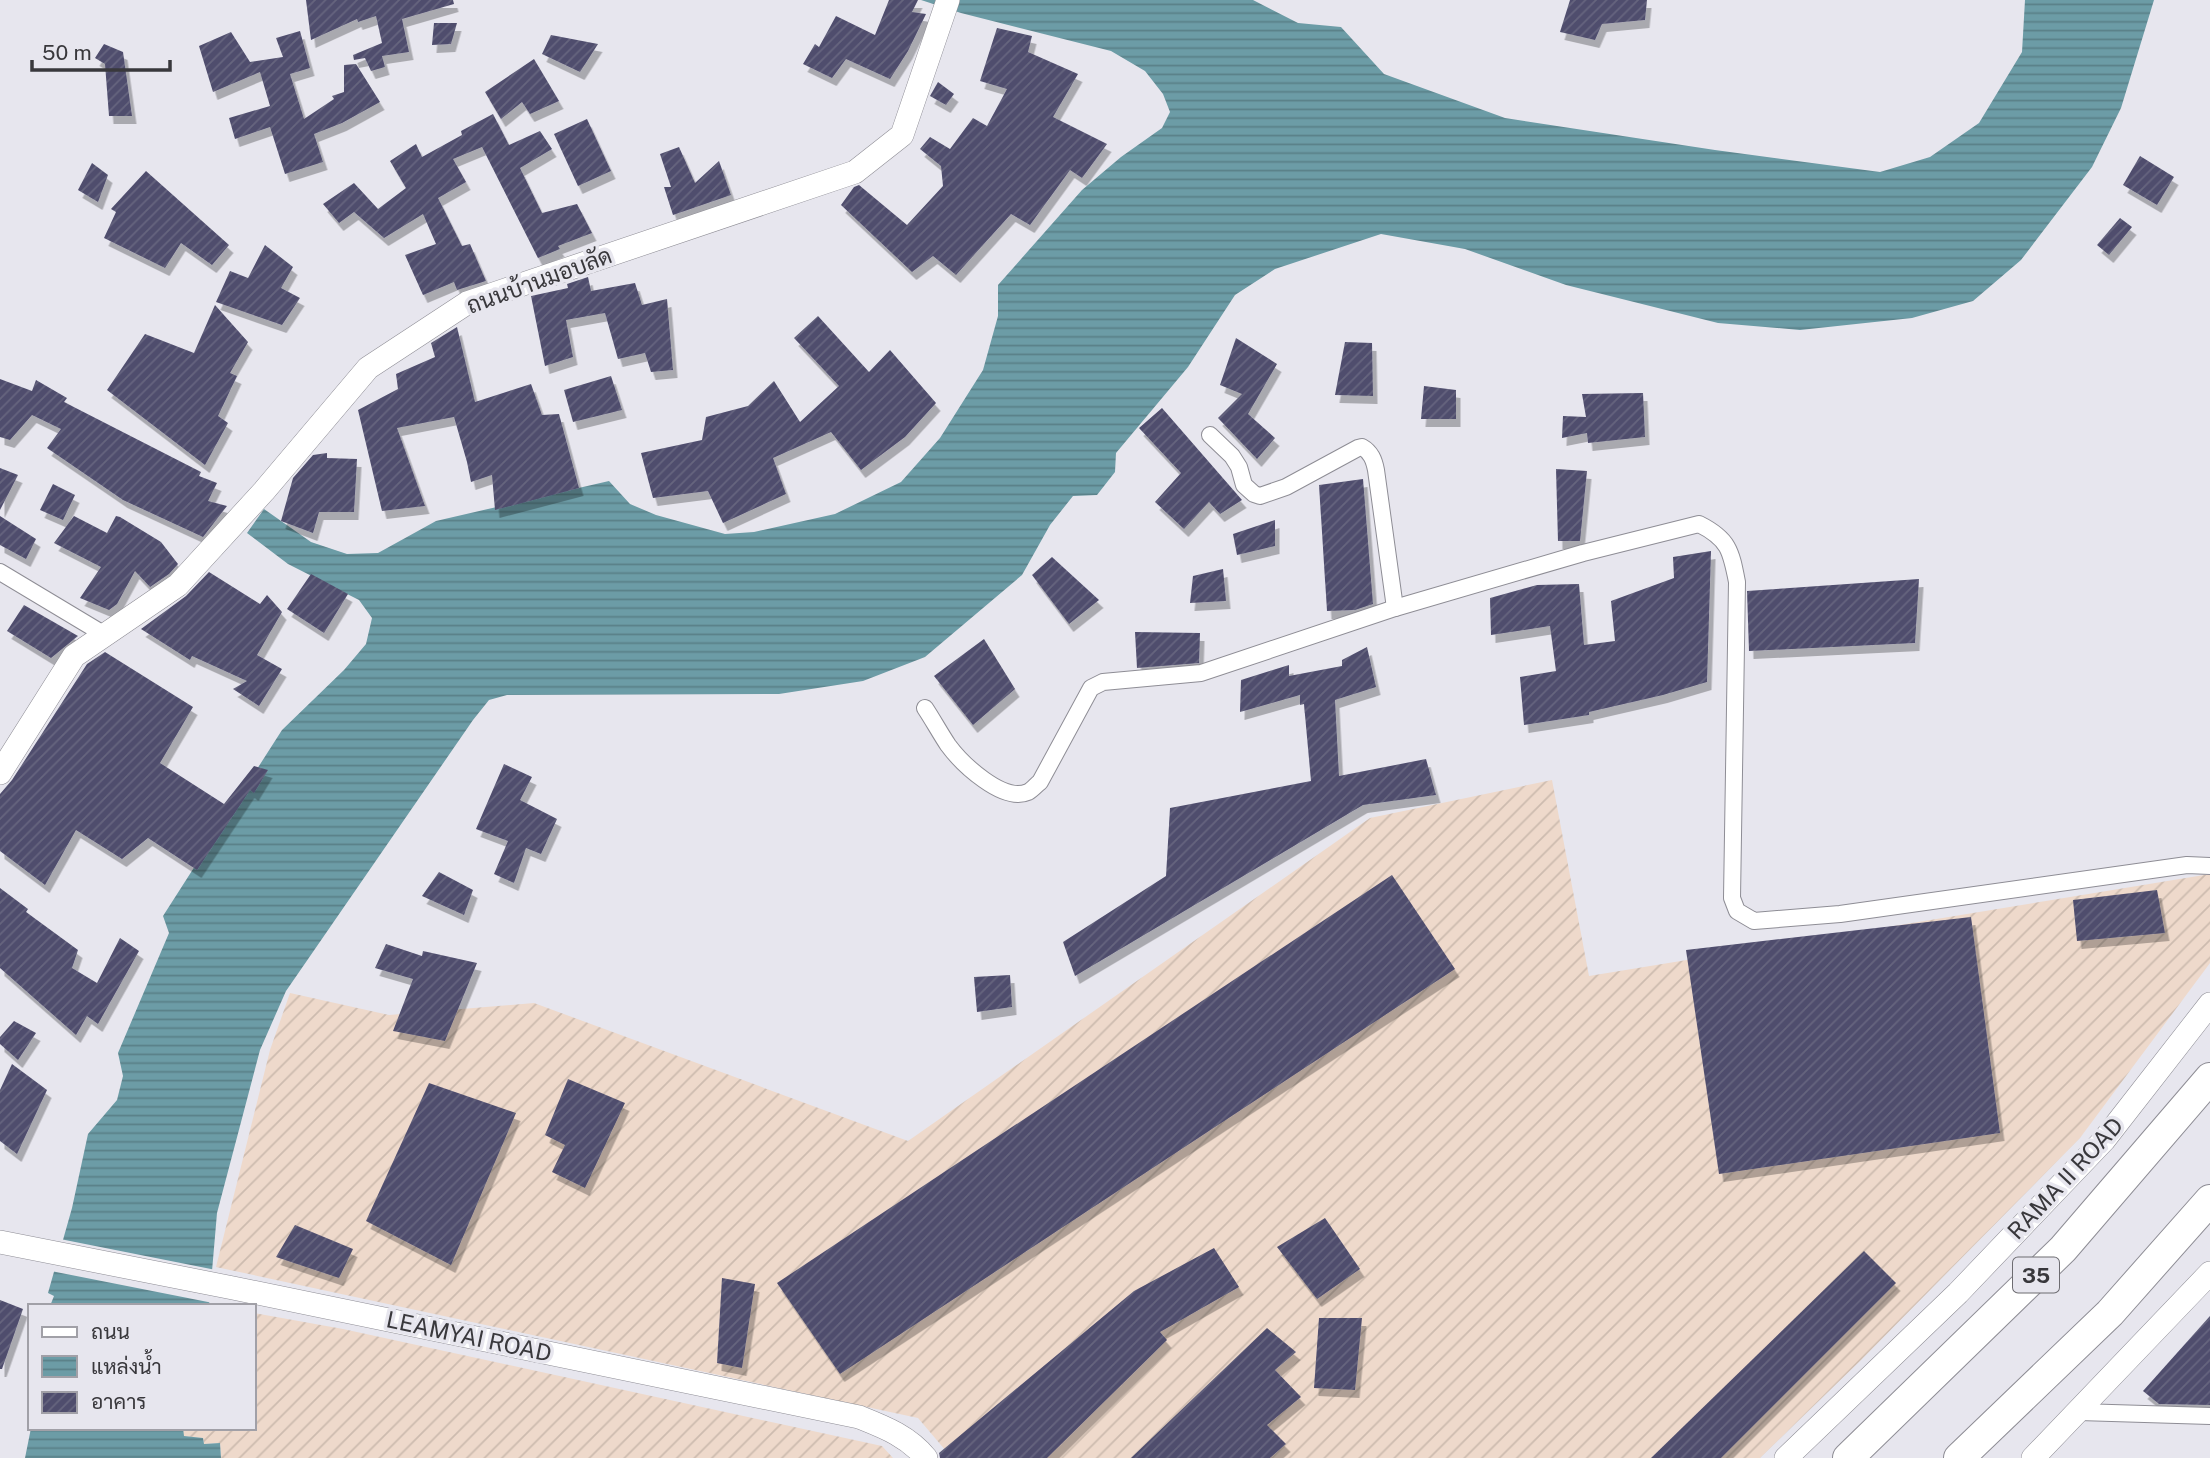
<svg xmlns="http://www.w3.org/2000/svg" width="2210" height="1458" viewBox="0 0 2210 1458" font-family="'Public Sans',Sarabun,sans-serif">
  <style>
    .industrial { fill: url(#industrial-furrows) }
    .water { fill: url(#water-rules) }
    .pier { fill: #e7e6ee }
    .building { fill: url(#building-hatch); filter: url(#shadow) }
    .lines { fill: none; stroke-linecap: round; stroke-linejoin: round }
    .street-casing { stroke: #8e8d95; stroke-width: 18 }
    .secondary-casing { stroke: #8e8d95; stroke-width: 24 }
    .highway-casing { stroke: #8e8d95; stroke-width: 32 }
    .street { stroke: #fff; stroke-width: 16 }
    .secondary { stroke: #fff; stroke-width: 23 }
    .highway { stroke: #fff; stroke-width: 30 }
    .labels { text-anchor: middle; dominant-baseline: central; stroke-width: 7; stroke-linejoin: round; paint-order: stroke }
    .shield { fill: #e7e6ee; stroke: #6d6c71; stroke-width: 2 }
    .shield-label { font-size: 21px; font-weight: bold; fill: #39383c }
    .street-label { font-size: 23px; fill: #39383c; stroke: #e7e6ee }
  </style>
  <defs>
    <pattern id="industrial-furrows" width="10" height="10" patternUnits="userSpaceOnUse" patternTransform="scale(1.75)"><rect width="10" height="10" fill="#eed9cb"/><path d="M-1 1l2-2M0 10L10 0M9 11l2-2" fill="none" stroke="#cdbbaf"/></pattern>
    <pattern id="water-rules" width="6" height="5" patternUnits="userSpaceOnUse" patternTransform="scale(1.75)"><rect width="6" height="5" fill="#6c9ca6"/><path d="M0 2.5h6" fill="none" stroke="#5a8088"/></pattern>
    <pattern id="building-hatch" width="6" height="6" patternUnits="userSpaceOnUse" patternTransform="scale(1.75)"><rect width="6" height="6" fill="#4f4d6d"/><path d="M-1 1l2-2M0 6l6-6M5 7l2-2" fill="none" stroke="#66657e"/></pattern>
    <filter id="shadow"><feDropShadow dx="4.5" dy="8" stdDeviation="0" flood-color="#0004"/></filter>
  </defs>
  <rect width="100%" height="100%" fill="#e7e6ee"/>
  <g class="industrial">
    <path d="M1552,780L1589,976L2210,874V963L2080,1138L1861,1360L1760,1458H952L918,1418L216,1267L270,1050L290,993L389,1015L534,1003L908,1141L1370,818Z"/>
    <path d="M254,1313L343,1329L882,1446L893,1458H221L220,1443L204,1444L203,1438L183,1436V1428H254Z"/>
  </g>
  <g class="water">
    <path d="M921,0H1253L1298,23L1341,27L1384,74L1505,118L1715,150L1880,172L1930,157L1979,123L2022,52L2025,0H2154L2121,108L2092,167L2021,260L1973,301L1912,318L1800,330L1718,323L1566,285L1465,249L1381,234L1275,269L1235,295L1188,367L1116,453L1115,472L1097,495L1073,496L1050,525L1022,575L925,657L863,681L779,694L507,695L489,700L473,720L286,991L260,1050L217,1213L209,1306H50L54,1296L48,1293L72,1208L88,1134L117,1100L123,1076L118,1053L169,933L163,916L282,730L344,670L366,644L372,618L359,600L288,564L247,533L264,509L311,542L347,554L378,553L436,521L609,481L630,504L656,515L725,534L754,532L835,514L901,482L940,438L983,370L998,316V285L1082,190L1121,157L1162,128L1170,112L1163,94L1145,71L1111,51L961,13Z"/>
    <path d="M31,1428H183L184,1436L203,1438L204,1444L220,1443L221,1458H25Z"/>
  </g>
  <path class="pier" d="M60,1239L216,1270L213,1303L51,1271Z"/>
  <g class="building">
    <path d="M306,0H453L454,4L402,19L409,52L382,56L385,67L371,71L365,58L354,60L353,55L382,43L376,16L358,22L357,19L311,40Z"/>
    <path d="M889,0H918L912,12L926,14L908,51L890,79L846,59L832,78L803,64L815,44L819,47L836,16L875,35Z"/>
    <path d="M1570,0H1647L1645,20L1602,24L1595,40L1560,32Z"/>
    <path d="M434,23H457L451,44L432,45Z"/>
    <path d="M997,28L1032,36L1028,52L1078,74L1053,117L1107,144L1082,178L1070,170L1030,225L1011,214L956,275L933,256L912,272L841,205L854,187L859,185L907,225L943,186L941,166L920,149L930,137L950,149L973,118L987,126L1007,89L980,81Z"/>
    <path d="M300,31L310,68L290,74L304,119L334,99L332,96L344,92V65L356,64L380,102L342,123L314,134L323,162L285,174L270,127L235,139L229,118L270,106L260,72L213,92L199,46L231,32L250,62L283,57L276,38Z"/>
    <path d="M551,35L598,44L580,72L542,54Z"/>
    <path d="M104,44L123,52L132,116H109L105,64L95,58Z"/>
    <path d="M534,59L559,101L530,114L522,102L501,119L485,92Z"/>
    <path d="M938,82L954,94L946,105L930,96Z"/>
    <path d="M493,114L509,145L540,131L552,149L520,168L542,213L577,204L592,233L558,246L560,249L538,258L482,147L453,159L466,182L438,198L462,246L470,244L486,281L457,290L454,282L423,295L405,255L436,244L423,214L384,238L354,212L339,223L323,204L354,183L378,209L406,188L390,161L416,144L422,157L462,135L461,131Z"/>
    <path d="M587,119L611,171L578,186L554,134Z"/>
    <path d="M679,147L695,183L719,161L731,195L673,215L664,187H671L660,154Z"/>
    <path d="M2140,156L2174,177L2157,205L2123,185Z"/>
    <path d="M92,163L108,175L98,202L78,190Z"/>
    <path d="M146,171L229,245L212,265L181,243L165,268L104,238L116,212L111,209Z"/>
    <path d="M2120,218L2132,227L2109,255L2097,245Z"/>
    <path d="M265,245L293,267L281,288L300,298L282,325L216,302L230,271L248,278Z"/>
    <path d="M588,277L591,291L635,283L642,305L667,299L673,370L651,372L645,353L618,359L605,313L566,320L573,357L545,366L531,296L568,288L567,284Z"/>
    <path d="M215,305L248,342L230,373L237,376L218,416L228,423L205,465L107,390L145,334L194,353Z"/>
    <path d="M818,316L869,372L890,350L936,403L905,437L861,470L831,432L773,458L786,494L723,523L708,491L653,498L641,453L702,440L706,417L748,406L774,381L800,422L839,386L794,338Z"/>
    <path d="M457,327L475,402L531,384L542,415L559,414L579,488L495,510L492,475L471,482L467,462L454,417L397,428L425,506L382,511L358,410L398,389L396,374L435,357L431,343Z"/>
    <path d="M1236,338L1277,364L1248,414L1275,438L1257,459L1218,418L1242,394L1220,385Z"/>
    <path d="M1345,342L1372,343L1373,396L1335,395Z"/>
    <path d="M611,376L622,410L573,422L564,390Z"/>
    <path d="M0,379L32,391L36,380L67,398L64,402L201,472L199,476L217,483L208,501L227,506L203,537L123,500L47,448L61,429L32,415L10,440L0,437Z"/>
    <path d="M1424,386L1456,390V419H1421Z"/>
    <path d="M1643,393L1645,437L1588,443L1587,433L1562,438L1563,416L1586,417L1582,394Z"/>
    <path d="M1162,408L1242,500L1220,514L1209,502L1184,529L1155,502L1181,473L1139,428Z"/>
    <path d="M327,453V458L357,459L354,512H319L313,533L281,521L293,478L313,455Z"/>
    <path d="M0,468L18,475L0,510Z"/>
    <path d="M1556,469L1587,471L1580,541H1558Z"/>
    <path d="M1363,479L1373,604L1355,610L1327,611L1319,485Z"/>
    <path d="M53,484L75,495L63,520L40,510Z"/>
    <path d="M0,516L36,539L26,559L0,545Z"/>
    <path d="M74,516L107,533L116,516L120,517L161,542L178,564L169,574L150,587L135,571L117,604L109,610L80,598L101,567L54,543Z"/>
    <path d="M1275,520V546L1237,555L1233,534Z"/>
    <path d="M1711,551L1707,682L1663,695L1589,712V715L1524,725L1520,677L1556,671L1550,626L1491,635L1490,598L1537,585L1579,584L1584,645L1615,641L1611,601L1674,578L1673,557Z"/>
    <path d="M1052,557L1099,600L1069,624L1032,575Z"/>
    <path d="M1223,569L1226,601L1190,603L1193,576Z"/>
    <path d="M209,572L260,604L267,595L282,612L257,655L282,669L259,706L233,689L247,681L192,656L190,660L141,629L186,596Z"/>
    <path d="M311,574L348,594L324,633L287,609Z"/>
    <path d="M1919,579L1915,643L1749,651L1747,591Z"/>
    <path d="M24,605L78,636L51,658L7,631Z"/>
    <path d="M1135,632L1200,633L1199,663L1137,668Z"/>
    <path d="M984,639L1015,689L973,725L934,676Z"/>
    <path d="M1367,647L1376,687L1335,700L1339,776L1426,759L1436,795L1363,805L1075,976L1063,942L1166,876L1170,808L1311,781L1304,704L1300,705V695L1240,712L1241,680L1289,665V676L1342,666V660Z"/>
    <path d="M105,652L193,707L160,763L224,804L254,766L268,770L254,793L250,790L197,870L148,838L122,859L76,830L45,885L0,851V794L12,780L87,664Z"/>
    <path d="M504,764L532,777L520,800L557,819L541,854L526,848L514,883L494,874L508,841L476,829Z"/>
    <path d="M439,872L473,890L464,915L422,896Z"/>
    <path d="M1392,875L1455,969L840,1374L777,1283Z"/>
    <path d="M0,888L28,909L26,912L78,950L72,968L97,983L120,938L139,951L98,1024L87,1016L76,1035L0,968Z"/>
    <path d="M2157,890L2165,933L2077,941L2073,900Z"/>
    <path d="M1971,917L2000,1133L1719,1174L1686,950Z"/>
    <path d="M386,944L422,956L423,951L477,963L445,1041L393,1031L413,979L375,968Z"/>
    <path d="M1010,975L1012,1007L977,1012L974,977Z"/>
    <path d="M14,1021L36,1033L18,1060L0,1044V1037Z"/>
    <path d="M12,1064L47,1090L17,1154L0,1141V1090Z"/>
    <path d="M568,1079L625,1103L585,1188L552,1172L565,1145L545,1135Z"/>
    <path d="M429,1083L516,1113L451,1265L366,1221Z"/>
    <path d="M1325,1218L1360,1269L1317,1299L1277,1247Z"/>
    <path d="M295,1225L353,1249L339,1278L276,1257Z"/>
    <path d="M1214,1248L1239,1287L1160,1332L1167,1340L1047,1458H940L939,1453L1134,1291Z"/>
    <path d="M1864,1251L1896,1283L1721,1458H1651Z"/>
    <path d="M722,1278L755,1284L742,1368L717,1363Z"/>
    <path d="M0,1300L23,1309L2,1369H0Z"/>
    <path d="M2210,1316V1405L2159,1404L2143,1391Z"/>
    <path d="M1319,1318H1362L1355,1390L1314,1388Z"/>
    <path d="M1267,1328L1296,1352L1275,1370L1301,1397L1267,1425L1286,1444L1270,1458H1131Z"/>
  </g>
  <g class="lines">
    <g class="street-casing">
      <g id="street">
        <path d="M1210,435L1232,456L1239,467L1244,485L1254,494L1260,496L1286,487L1358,448L1362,447C1371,452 1374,460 1376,470L1395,608"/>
        <path d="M0,572L105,635"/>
        <path d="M925,708C933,720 940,733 948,745C962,764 1003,803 1028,792C1032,790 1036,785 1040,782L1091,688L1103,682L1201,673L1395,608L1583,553L1699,524C1729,539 1731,551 1737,582L1732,898L1737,911L1754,921L1840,914L2187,865L2210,866"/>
        <path d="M2079,1412L2210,1416"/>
      </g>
    </g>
    <g class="secondary-casing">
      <g id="secondary">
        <path d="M0,773L74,656L178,585L264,491L368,368L467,303L855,172L902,135L948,0"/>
        <path d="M0,1242L233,1288L859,1417C884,1427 908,1436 926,1458"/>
        <path d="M1786,1458L1958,1293L2104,1140L2210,1004"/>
        <path d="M2033,1458L2210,1273"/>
      </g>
    </g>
    <g class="highway-casing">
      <g id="highway">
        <path d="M1848,1458L2063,1249L2210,1078"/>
        <path d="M1959,1458L2110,1313L2210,1200"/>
      </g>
    </g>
    <use href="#street" class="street"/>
    <use href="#secondary" class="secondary"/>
    <use href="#highway" class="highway"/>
  </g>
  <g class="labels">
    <rect class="shield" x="2013" y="1257.5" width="46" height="35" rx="5"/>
    <g class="shield-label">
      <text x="2036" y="1275">35</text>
    </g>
    <g class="street-label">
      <text transform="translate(539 280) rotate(-20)">ถนนบ้านมอบลัด</text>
      <text transform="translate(2065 1178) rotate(-47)">RAMA II ROAD</text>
      <text transform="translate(469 1336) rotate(12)">LEAMYAI ROAD</text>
    </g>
  </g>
  <rect x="28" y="1304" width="228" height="126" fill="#e7e6ee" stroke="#a1a0a7" stroke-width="2"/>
  <rect x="42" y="1327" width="35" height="10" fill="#ffffff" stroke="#a1a0a7" stroke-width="2"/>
  <text x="91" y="1339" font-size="21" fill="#39383c">ถนน</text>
  <rect x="42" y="1356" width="35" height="21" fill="url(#water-rules)" stroke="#a1a0a7" stroke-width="2"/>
  <text x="91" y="1374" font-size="21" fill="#39383c">แหล่งน้ำ</text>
  <rect x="42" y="1392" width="35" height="21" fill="url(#building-hatch)" stroke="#a1a0a7" stroke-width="2"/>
  <text x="91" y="1409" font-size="21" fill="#39383c">อาคาร</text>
  <path d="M32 60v10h138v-10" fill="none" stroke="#39383c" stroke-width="3.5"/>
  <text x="42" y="60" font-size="21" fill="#39383c" stroke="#e7e6ee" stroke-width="5" paint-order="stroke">50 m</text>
</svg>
